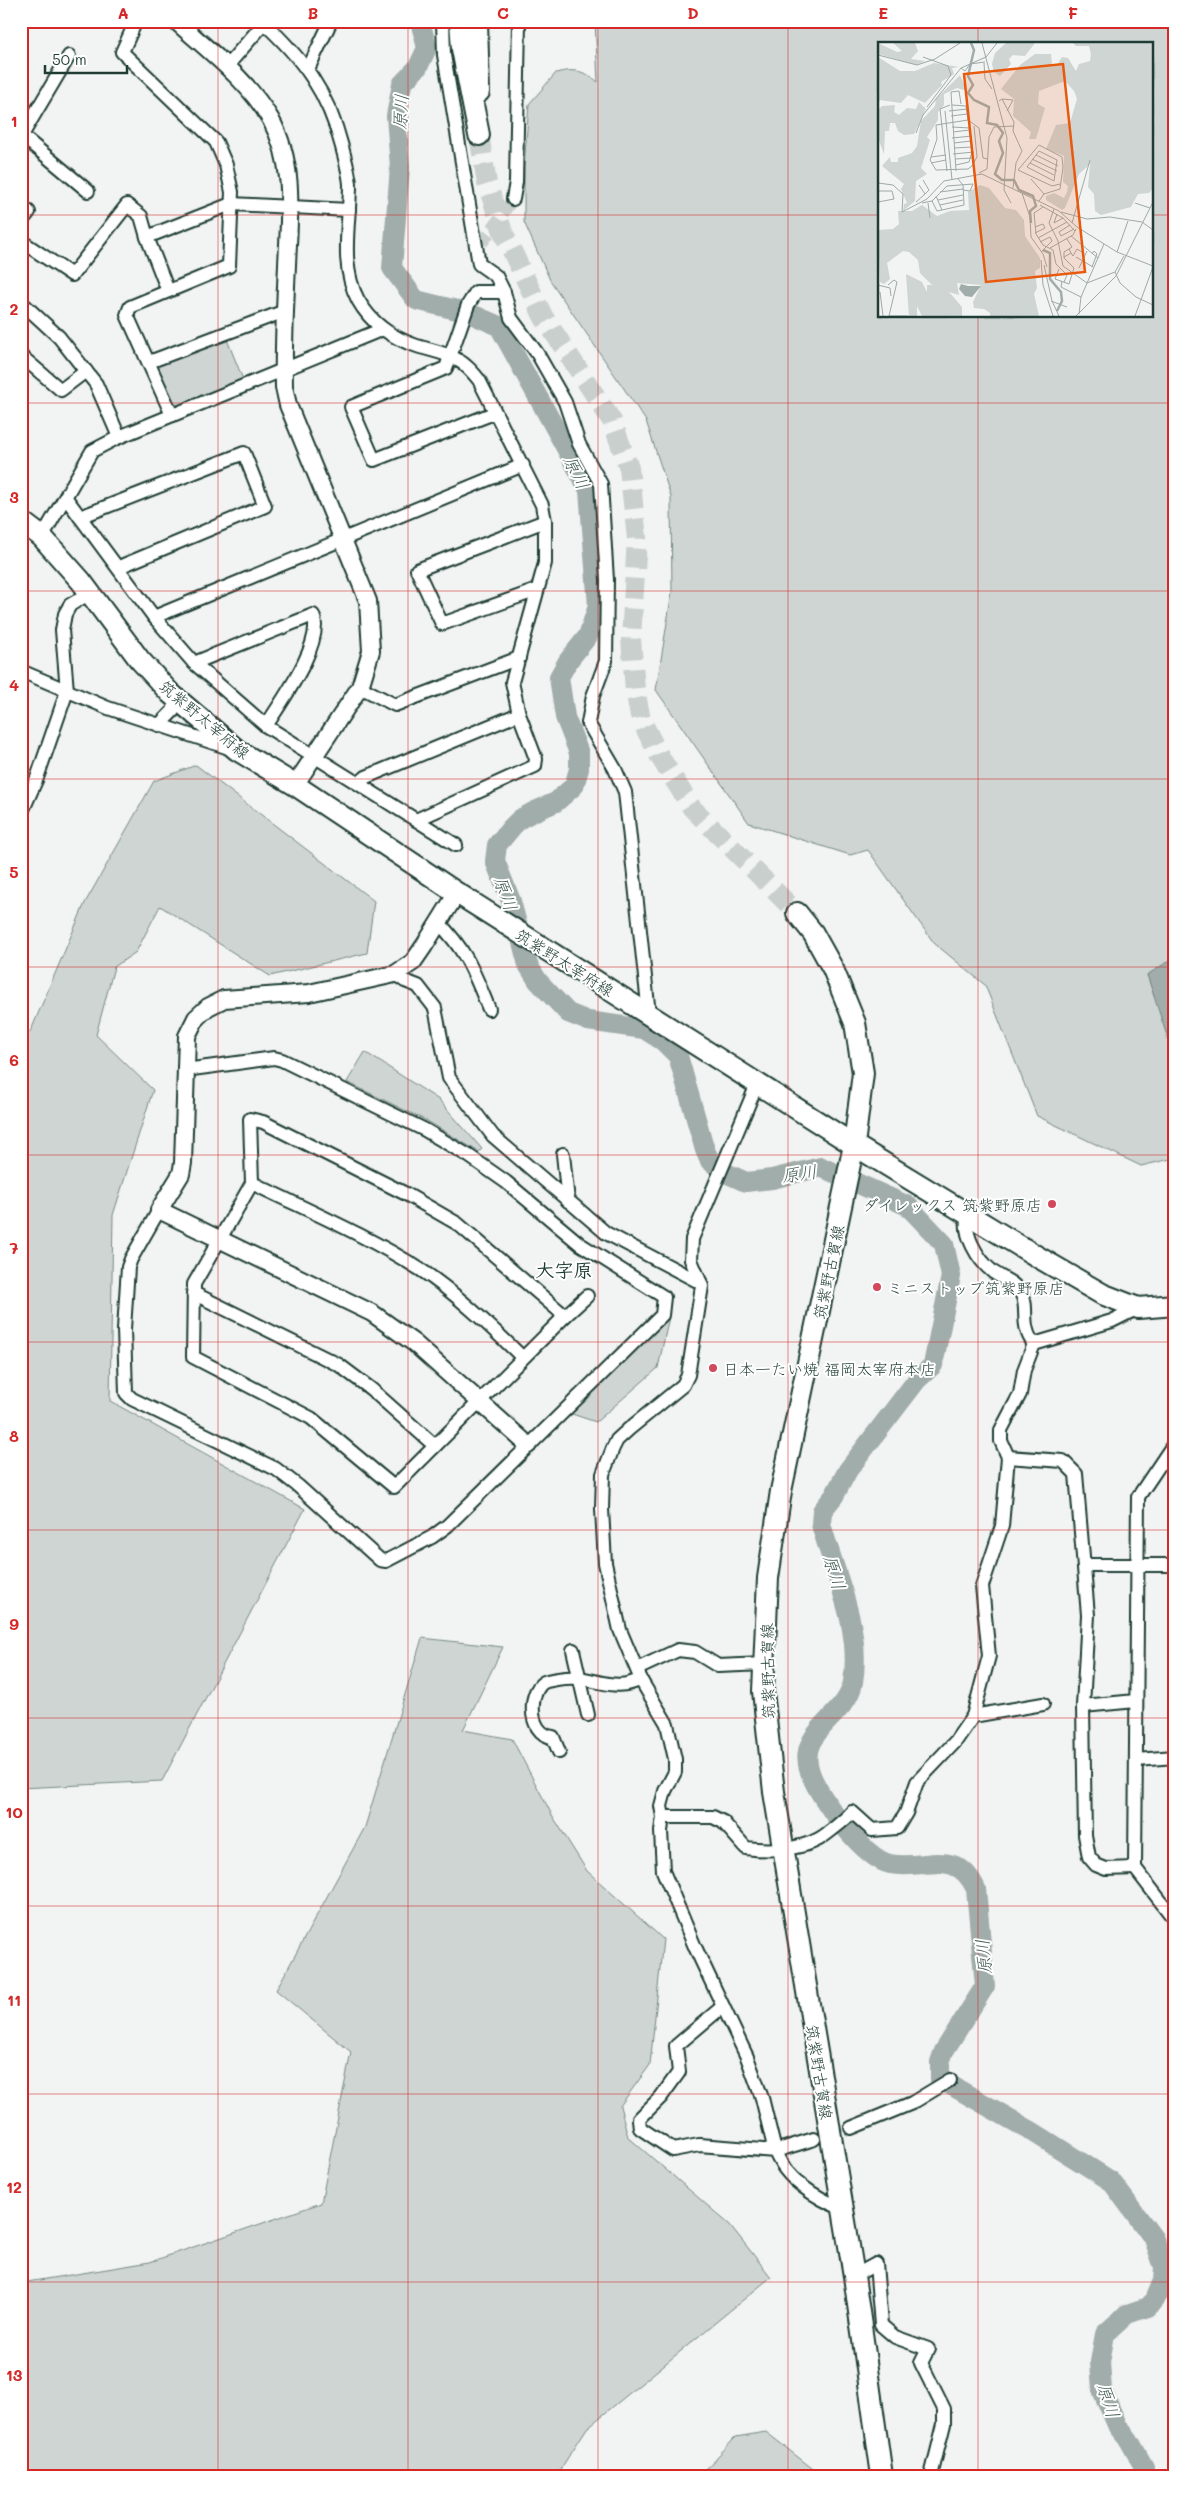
<svg xmlns="http://www.w3.org/2000/svg" width="1196" height="2497" viewBox="0 0 1196 2497" font-family="Mali,'Klee One',sans-serif">
  <style>
    .green { fill: #ced5d3; stroke: #768984; fill-rule: evenodd }
    .water { fill: #a1adaa; stroke: #6d807b }
    .lines { fill: none; stroke-linecap: round; stroke-linejoin: round }
    .river { stroke: #a1adaa; stroke-width: 20 }
    .minor-tunnel { stroke: #c8cfcd; stroke-width: 12; stroke-dasharray: 12 6; stroke-linecap: butt }
    .primary-tunnel { stroke: #c8cfcd; stroke-width: 20; stroke-dasharray: 20 10; stroke-linecap: butt }
    .minor-casing { stroke: #1f3d34; stroke-width: 16 }
    .tertiary-casing { stroke: #1f3d34; stroke-width: 20 }
    .primary-casing { stroke: #1f3d34; stroke-width: 24 }
    .minor { stroke: #fff; stroke-width: 12 }
    .tertiary { stroke: #fff; stroke-width: 16 }
    .primary { stroke: #fff; stroke-width: 20 }
    .grid { fill: none; stroke: #d62828; stroke-width: 1; stroke-opacity: 0.55 }
    .poi-dot { fill: #d1495b; stroke: #fff; stroke-width: 2 }
    .labels { text-anchor: middle; dominant-baseline: central; stroke-width: 4; stroke-linejoin: round; paint-order: stroke }
    .street-label { font-size: 16px; fill: #1f3d34; stroke: #fff }
    .poi-label { font-size: 16px; fill: #1f3d34; stroke: #fff; text-anchor: start }
    .water-label { font-size: 18px; font-style: italic; fill: #465f57; stroke: #fff }
    .quarter-label { font-size: 19px; font-weight: bold; fill: #1f3d34; stroke: #fff }
    .inset-river { fill: none; stroke: #a1adaa; stroke-width: 2.5 }
    .inset-road { fill: none; stroke: #9eaaa7; stroke-width: 1 }
    .view { fill: #e8590c; fill-opacity: 0.15; stroke: #e8590c; stroke-width: 2.5 }
    .inset-edge { fill: none; stroke: #1f3d34; stroke-width: 2.5 }
    .neatline { fill: none; stroke: #d62828; stroke-width: 2 }
    .grid-label { font-size: 16px; text-anchor: middle; font-weight: bold; fill: #d62828 }
  </style>
  <rect width="100%" height="100%" fill="#f2f3f3"/>
  <filter id="ink" filterUnits="userSpaceOnUse"><feTurbulence type="fractalNoise" baseFrequency=".02" numOctaves="2"/><feDisplacementMap in="SourceGraphic" scale="10" xChannelSelector="R" yChannelSelector="G"/><feConvolveMatrix kernelMatrix="1 2 1 2 8 2 1 2 1" color-interpolation-filters="sRGB"/></filter>
  <g filter="url(#ink)">
    <g class="green">
      <path d="M595,21H1175V1158L1141,1166L1037,1116L985,985L934,943L868,850L850,855L749,823L656,690L672,592L671,497L646,421L550,280L524,222V167L529,104L556,73C574,68 585,71 598,82ZM880,44H1152V316H880Z"/>
      <path d="M226,337L244,382L179,408L172,405L157,371L160,363Z"/>
      <path d="M196,765L374,901L367,953L270,976L160,906L136,952L114,967L96,1035L153,1090L113,1215L110,1401L305,1509L162,1781L21,1788V1046L32,1028L85,903L154,781Z"/>
      <path d="M365,1052L439,1100L482,1149L479,1152L429,1122L347,1082Z"/>
      <path d="M669,1317L658,1368L596,1422L572,1414Z"/>
      <path d="M422,1638L503,1647L463,1730L512,1739L552,1815L587,1871L663,1939L650,2065L620,2106L628,2137L730,2225L771,2277L587,2428L556,2476H21V2283L150,2262L321,2203L351,2052L276,1990L365,1827Z"/>
      <path d="M766,2432L822,2476H699L736,2437Z"/>
    </g>
    <path class="water" d="M1175,957V1060L1147,975Z"/>
    <g class="lines">
      <path class="river" d="M420,21L427,48L418,67L402,84L396,116L400,167L392,268L416,300L469,313L499,326L589,490L598,606L588,636L568,661L559,677L565,717L579,753V769L574,786L556,802L533,812L520,819L512,827L497,845L495,861L511,901L528,965L538,981L568,1013L588,1021L644,1029L663,1041L678,1056L705,1150L710,1161L728,1174L746,1182L772,1179L821,1167L908,1206L944,1244L951,1276L933,1365L917,1380L848,1470L834,1496L822,1511L821,1524C835,1575 862,1628 853,1682C847,1718 795,1731 810,1772C818,1797 864,1859 890,1864C925,1871 956,1846 976,1889L985,1986L944,2051L940,2062V2079L1033,2132L1111,2181L1154,2239L1164,2267L1163,2281L1155,2300L1148,2307L1127,2314L1105,2334L1100,2362L1102,2390L1118,2427L1129,2440L1144,2467L1143,2476"/>
      <path class="minor-tunnel" d="M482,243L513,199"/>
      <path class="primary-tunnel" d="M479,135L487,183L503,232L543,316L612,421L629,468L637,538L631,639L635,690L641,720L660,757L692,808L797,913"/>
      <g class="minor-casing">
        <g id="minor">
          <path d="M136,21L122,52L216,142L226,165L232,192L229,266L130,307L127,315L172,415"/>
          <path d="M262,21C303,59 328,92 342,147C345,159 349,172 350,184C350,223 339,264 358,300C371,323 392,338 417,346C433,351 453,354 466,366C471,370 475,375 479,380L542,505L545,521V563L512,682L519,714L536,759L535,766L416,820"/>
          <path d="M443,21L444,55L479,264L496,276L504,292L511,318L537,353L565,402L579,444L601,484L607,580L606,661L593,696L588,723L615,769L625,792L649,1014"/>
          <path d="M226,67L266,21"/>
          <path d="M308,69L331,21"/>
          <path d="M21,135L88,191"/>
          <path d="M21,137L69,56"/>
          <path d="M513,199L516,182L519,21"/>
          <path d="M21,205L29,212L21,222"/>
          <path d="M21,241L72,275L127,205L141,216L147,237"/>
          <path d="M168,291L147,237L231,204L349,210"/>
          <path d="M21,302L59,337L96,384L119,437"/>
          <path d="M21,356L61,390L86,371"/>
          <path d="M149,362L285,311"/>
          <path d="M494,413L374,460L351,407L446,368L468,305L476,292H504"/>
          <path d="M66,498L154,617L194,663L266,726L456,845"/>
          <path d="M80,517L244,453L265,506L119,567"/>
          <path d="M42,537L92,451L119,437L383,329"/>
          <path d="M537,590L442,624L417,570L545,521"/>
          <path d="M154,617L523,465"/>
          <path d="M194,663L313,615C325,642 281,702 266,726"/>
          <path d="M21,671L108,708L232,749"/>
          <path d="M360,687L395,705L519,658"/>
          <path d="M159,725L173,711L177,698"/>
          <path d="M359,783L366,777L519,714"/>
          <path d="M21,814L37,778L67,691L62,630L65,614L70,605L90,593"/>
          <path d="M438,922C467,951 474,973 489,1009"/>
          <path d="M395,974L405,981L418,986L435,1008L449,1078L493,1136L606,1233L701,1283"/>
          <path d="M758,1082L692,1239L691,1260L702,1286L688,1375L683,1385L629,1429L617,1440L613,1448L603,1474L602,1509L605,1563L620,1630L642,1682L667,1724L675,1759V1772L665,1791L661,1806L663,1817L661,1831L663,1871L695,1947L747,2057L762,2098L775,2151L814,2139"/>
          <path d="M250,1119L263,1122L406,1194L458,1224L565,1316L394,1487L311,1418L193,1357L194,1284L252,1183Z"/>
          <path d="M563,1154L568,1201"/>
          <path d="M252,1183C309,1211 368,1236 421,1270C455,1292 493,1329 522,1357"/>
          <path d="M159,1210L131,1259L128,1267L124,1329L126,1393L132,1399L276,1469L298,1486L380,1560L386,1561L432,1537L447,1526L662,1315L664,1297L580,1244L506,1182L469,1156L425,1130L282,1060L274,1058L185,1070"/>
          <path d="M968,1214C962,1234 978,1260 993,1272C1003,1279 1014,1282 1021,1293C1028,1304 1023,1318 1027,1330C1028,1335 1031,1340 1034,1344"/>
          <path d="M193,1293L339,1365L371,1389L435,1446"/>
          <path d="M565,1316L587,1296"/>
          <path d="M1175,1442L1138,1497L1135,1868L1175,1920"/>
          <path d="M1008,1457L1063,1461L1076,1474L1088,1615L1083,1706L1085,1835L1089,1857L1096,1865L1106,1869L1135,1868"/>
          <path d="M1084,1565H1175"/>
          <path d="M573,1650L588,1715"/>
          <path d="M637,1669L678,1650L695,1652L718,1666L764,1664"/>
          <path d="M1083,1706L1136,1701"/>
          <path d="M973,1716L1043,1704"/>
          <path d="M559,1752L553,1737C525,1734 529,1685 547,1681C555,1679 569,1677 578,1678C601,1681 619,1691 641,1679"/>
          <path d="M1136,1760L1175,1757"/>
          <path d="M663,1817H713L723,1822L746,1848C767,1851 800,1850 819,1839C826,1835 846,1819 852,1812L872,1830L897,1828L906,1813L917,1782L955,1742L973,1716L989,1656L982,1586L1002,1526L1008,1457L1001,1441V1430L1020,1394L1024,1370L1034,1344L1112,1321L1138,1308"/>
          <path d="M722,2007L676,2046L679,2072L661,2097L639,2119L640,2128L673,2150L699,2145L775,2151C785,2179 816,2198 843,2209"/>
          <path d="M851,2128L912,2103L950,2080"/>
          <path d="M854,2276L876,2264L881,2325L895,2337L928,2349L921,2363L944,2409V2424L931,2476"/>
        </g>
      </g>
      <g class="tertiary-casing">
        <g id="tertiary">
          <path d="M176,21C209,51 249,81 271,120C296,166 289,215 287,265C285,306 283,346 284,387L288,405L368,601L371,651L360,687L295,785"/>
          <path d="M457,893L424,946L413,962L395,974L309,993L224,999L208,1007L196,1018L187,1036L183,1163L181,1174L159,1210L372,1313L414,1343L528,1445"/>
        </g>
      </g>
      <g class="primary-casing">
        <g id="primary">
          <path d="M460,21L462,49L479,135"/>
          <path d="M477,21L479,92"/>
          <path d="M21,521L42,537L81,581L139,659L170,693L237,750L295,785L457,893L854,1145L1038,1257L1102,1294L1138,1308L1175,1305"/>
          <path d="M797,913L813,933L833,969L855,1023L863,1073L854,1145L781,1491L768,1578L763,1691L774,1792L854,2276L882,2476"/>
        </g>
      </g>
      <use href="#minor" class="minor"/>
      <use href="#tertiary" class="tertiary"/>
      <use href="#primary" class="primary"/>
    </g>
  </g>
  <path class="grid" d="M218,21V2476M408,21V2476M598,21V2476M788,21V2476M978,21V44M21,215H880M1152,215H1175M978,316V2476M21,403H1175M21,591H1175M21,779H1175M21,967H1175M21,1155H1175M21,1342H1175M21,1530H1175M21,1718H1175M21,1906H1175M21,2094H1175M21,2282H1175"/>
  <g class="poi-dot">
    <circle cx="1052" cy="1204" r="5"/>
    <circle cx="877" cy="1287" r="5"/>
    <circle cx="713" cy="1368" r="5"/>
  </g>
  <g class="labels">
    <g class="street-label">
      <text transform="translate(205 719) rotate(40)">筑紫野太宰府線</text>
      <text transform="translate(565 962) rotate(32)">筑紫野太宰府線</text>
      <text transform="translate(828 1272) rotate(-78)">筑紫野古賀線</text>
      <text transform="translate(767 1671) rotate(-91)">筑紫野古賀線</text>
      <text transform="translate(820 2072) rotate(81)">筑紫野古賀線</text>
    </g>
    <g class="poi-label">
      <text x="1042" y="1204" text-anchor="end">ダイレックス 筑紫野原店</text>
      <text x="887" y="1287">ミニストップ筑紫野原店</text>
      <text x="723" y="1368">日本一たい焼 福岡太宰府本店</text>
    </g>
    <g class="water-label">
      <text transform="translate(400 112) rotate(-86)">原川</text>
      <text transform="translate(577 472) rotate(64)">原川</text>
      <text transform="translate(506 893) rotate(70)">原川</text>
      <text transform="translate(799 1173) rotate(-8)">原川</text>
      <text transform="translate(835 1572) rotate(73)">原川</text>
      <text transform="translate(983 1957) rotate(-95)">原川</text>
      <text transform="translate(1109 2400) rotate(72)">原川</text>
    </g>
    <g class="quarter-label">
      <text x="564" y="1269">大字原</text>
    </g>
  </g>
  <g transform="translate(878 42)">
    <rect width="275" height="275" fill="#f2f3f3"/>
    <path d="M0,1L19,10L24,9L15,1H37L40,9L33,17L47,19L38,23L0,12ZM128,1H157L147,14L135,13L131,17L133,22L122,34L116,30L114,22L117,11ZM195,1H275V146L271,151L260,152L253,165L223,173L217,169L216,152L210,145L212,122L201,132L187,166L184,168L168,158V154L176,151L186,156L189,150L190,144L185,140L186,114L168,107L178,83L192,81L199,57L196,49L187,39L161,49L160,62L167,66L158,97H151L153,90L135,74L136,57L123,47L142,23L157,12H173L174,22L179,23L184,15L190,16L198,29L201,22L212,19L213,12L211,4H198ZM0,15L22,29H37L56,21L81,25L74,26L76,32L63,40L64,43L47,61L30,53L23,61L2,58L0,63ZM82,33L89,49L79,46L66,52V63L60,70V78L49,95L52,98L43,126L49,132L38,139L37,159L25,169L26,162L29,161L23,147L26,142L4,124L12,115L13,120H20V116L34,111L39,104L43,79L57,64L58,57ZM41,60L48,67L36,92L26,93L20,89L17,81H12L11,89H7L6,112L0,96V68L4,64L17,63L16,70L21,73L29,66L38,67ZM102,143L111,146L127,166L138,168L146,178L147,194L162,216V226L157,229L159,246L156,252L161,274H112V271L106,267L96,266L95,260L103,243L79,241L81,253L71,250L84,265V274H44L39,264V274H31L28,232L44,240L49,250V243H54L42,231L40,218L31,210L25,209L9,221L12,237L6,242L2,240L0,188L15,187L21,182L20,169H34L44,163L59,174L72,169L91,168L90,150Z" fill="#ced5d3"/>
    <path d="M83,242L90,244H103L94,255L87,254L81,247Z" fill="#a1adaa"/>
    <path class="inset-river" d="M93,1L96,8L90,34L95,43L90,51L96,58L111,65L109,81L119,83L125,91L121,99L125,111L117,132L124,138H136L141,148L155,154L158,164L152,169L153,181M165,208L172,211V237L183,250L184,259L179,269"/>
    <path class="inset-road" d="M104,1L129,96L126,148L133,161M0,13L39,23L57,17L82,1M45,15L70,24L73,33L49,65M108,15L119,1M106,21L107,37L114,47M83,26L87,29L92,22L107,20M124,57L135,58L129,69M121,59L124,57L136,80L135,89L144,109L138,121L135,146M74,63L88,64L90,78L101,86L105,116L110,117M67,69L74,138M71,69L89,67M73,74L89,72M90,78L58,83L59,97L52,118L58,128L90,127L94,124L99,115L96,84M74,85L92,86L94,110L91,120L78,123M75,90L92,88M38,91L45,73L83,26L108,15M74,96L94,94M76,101L93,99M76,106L94,105M161,109L179,118L176,139L149,125ZM75,112L96,110M158,113L180,124M53,115L68,113M77,117L94,116M154,117L179,129M53,121L68,118M152,121L176,133M69,129L62,67L72,63M78,129L73,50L81,49L83,62M101,131L109,127L111,95L116,85L136,84M153,137L166,152M45,138L51,148L47,152M0,141L15,143L25,152L24,170L49,157L66,139L104,132L181,169L199,185L239,210L275,224M0,149H14L16,157L0,160M62,150L85,147M144,151L152,175L153,195L165,212L169,225M58,154L64,168L86,163L85,143L80,137M60,158L85,153M54,159L59,169L64,168M161,159L166,152L182,147L185,125L184,115L161,103L140,128L174,144L182,142M38,160L47,152L41,143M44,161L54,159L69,144L95,142L92,149L85,148M50,161L52,176M257,161L272,166M62,163L85,158M162,163L185,176L197,189M165,165L156,171L158,192L165,203L175,208L178,222L189,233L186,240M176,167L171,181L180,199L185,224L209,241L237,230M183,170L209,177L232,175L264,180L275,188M179,172L176,181L185,176M194,181L212,118M192,183L181,190L183,194L196,187M157,191L167,186L165,182L157,185M193,194L220,216M160,196L189,180M162,200L172,195L174,199L163,210M172,206L195,193L198,187M239,210L250,179M193,211L195,214L199,207L204,210M246,214L237,230L242,241L258,255L275,263M186,215L193,211L191,207L194,205L189,197M198,215L215,225M163,218L165,243L175,274M166,223L174,259L181,274M214,225L219,212L216,209L214,212M201,226L209,209M181,227L177,237L191,242L196,226L186,216V210L191,207M184,239L183,245L203,255M0,243L12,246L13,254M10,243L16,238L19,240L11,274M2,250L5,274M173,259L189,265M201,272L203,255L226,202M11,274H30M198,274L238,234L275,160M257,274L275,225"/>
    <path class="view" d="M185,22L207,230L108,240L86,32Z"/>
    <rect width="275" height="275" class="inset-edge"/>
  </g>
  <rect width="1196" height="2497" fill="none" stroke="#fff" stroke-width="55"/>
  <path d="M45 65v8h82v-8" fill="none" stroke="#1f3d34" stroke-width="2.5"/>
  <text x="52" y="65" font-size="15" fill="#1f3d34" stroke="#ffffff" stroke-width="4" paint-order="stroke">50 m</text>
  <rect x="28" y="28" width="1140" height="2442" class="neatline"/>
  <g class="grid-label">
    <text x="123" y="19">A</text>
    <text x="313" y="19">B</text>
    <text x="503" y="19">C</text>
    <text x="693" y="19">D</text>
    <text x="883" y="19">E</text>
    <text x="1073" y="19">F</text>
    <text x="14" y="127">1</text>
    <text x="14" y="315">2</text>
    <text x="14" y="503">3</text>
    <text x="14" y="691">4</text>
    <text x="14" y="878">5</text>
    <text x="14" y="1066">6</text>
    <text x="14" y="1254">7</text>
    <text x="14" y="1442">8</text>
    <text x="14" y="1630">9</text>
    <text x="14" y="1818">10</text>
    <text x="14" y="2006">11</text>
    <text x="14" y="2193">12</text>
    <text x="14" y="2381">13</text>
  </g>
</svg>
